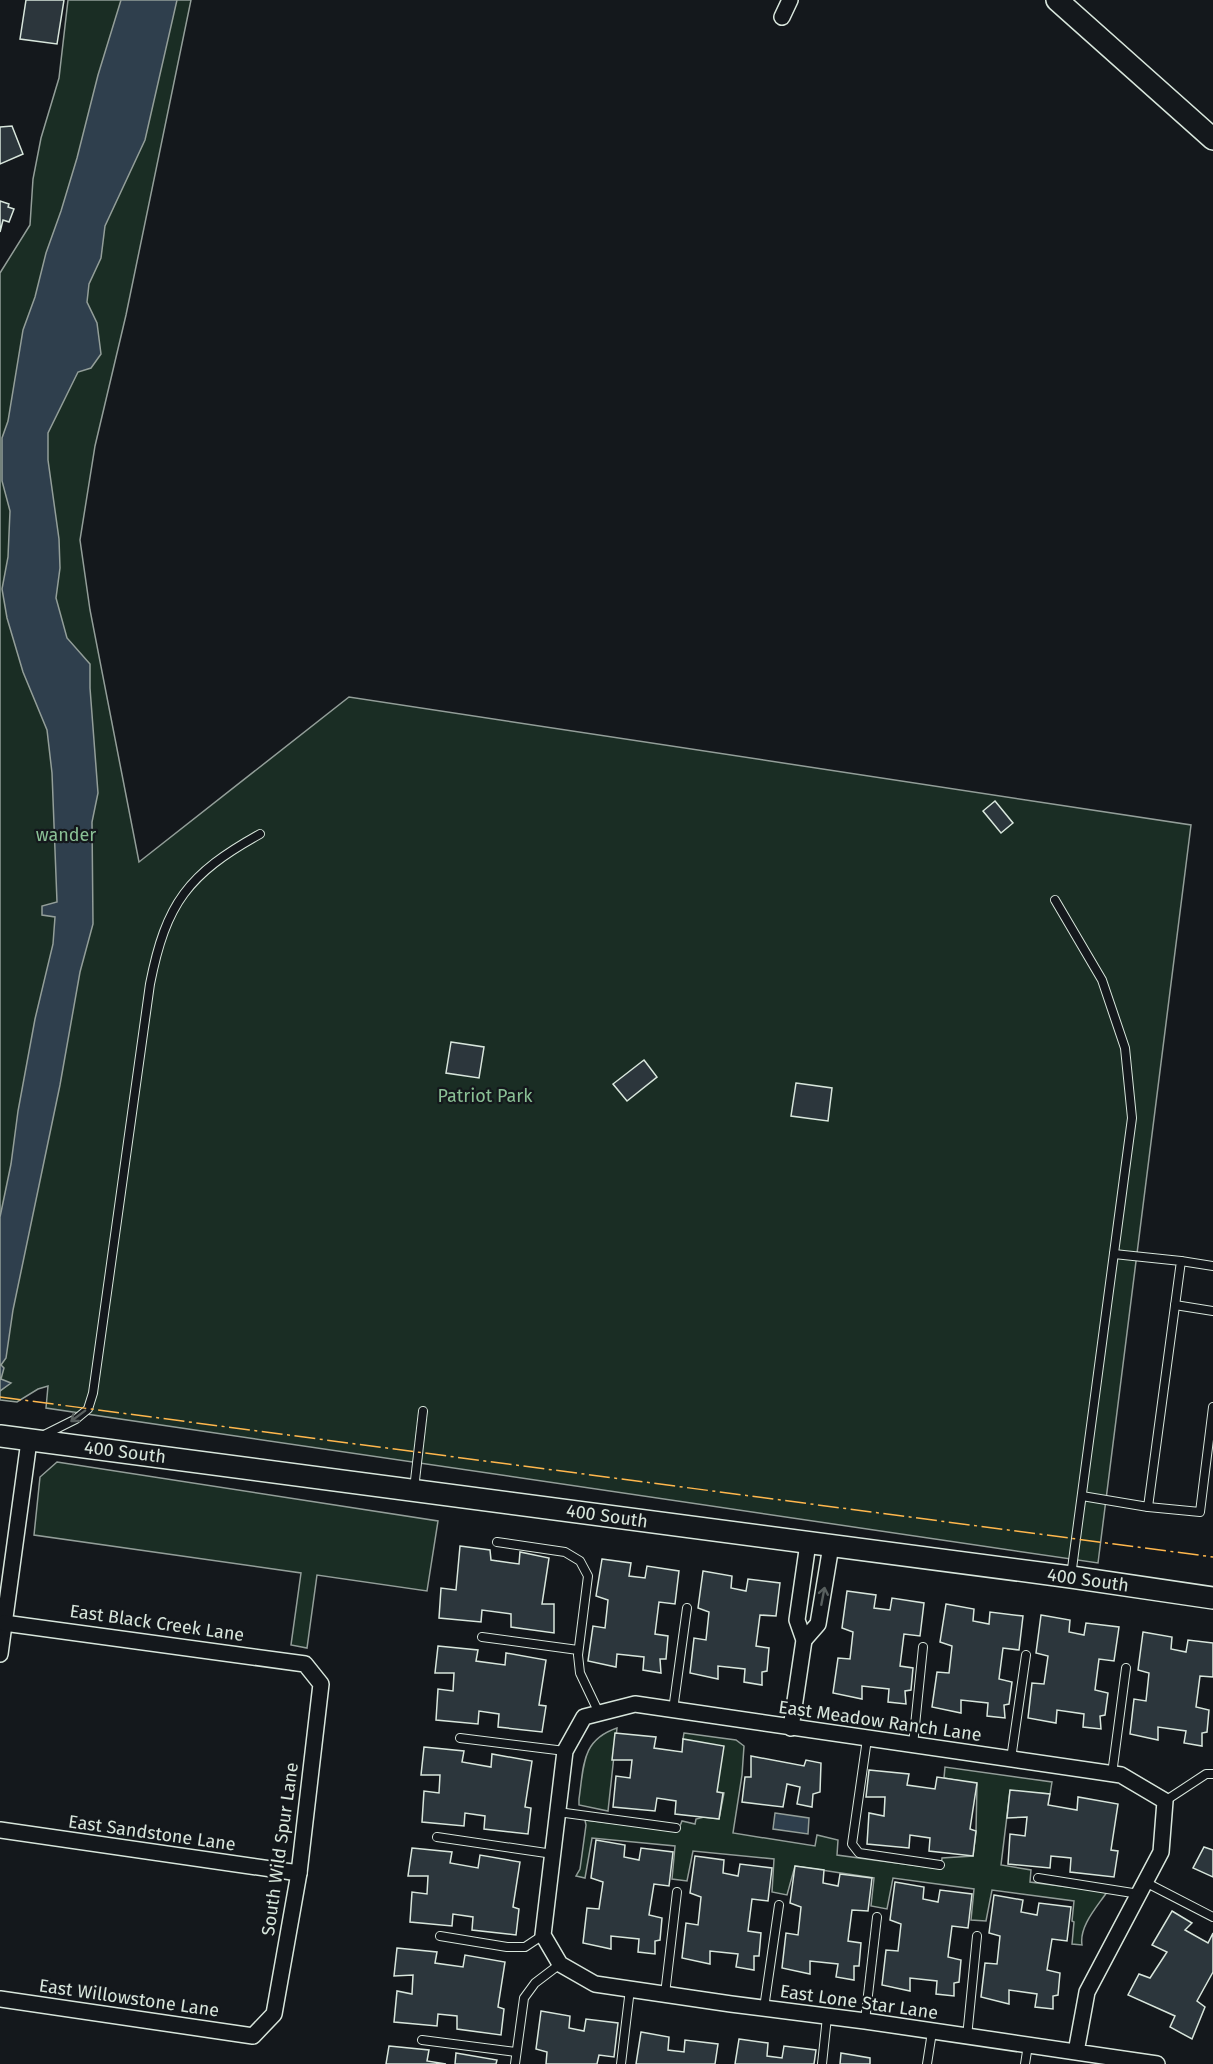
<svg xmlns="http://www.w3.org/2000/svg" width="1213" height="2064" viewBox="0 0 1213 2064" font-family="'Fira Sans',sans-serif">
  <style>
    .green { fill: #1a2d24; stroke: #939e99; stroke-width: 1.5 }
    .water { fill: #2f3f4d; stroke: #939e99; stroke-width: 1.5 }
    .building { fill: #2c363c; stroke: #d8e6dc; stroke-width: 1.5 }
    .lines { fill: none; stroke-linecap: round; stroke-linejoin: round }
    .lane-casing { stroke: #d8e6dc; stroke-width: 10 }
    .street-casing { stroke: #d8e6dc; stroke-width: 18 }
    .secondary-casing { stroke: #d8e6dc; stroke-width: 24 }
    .lane { stroke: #14181c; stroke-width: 8 }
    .street { stroke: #14181c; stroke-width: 15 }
    .secondary { stroke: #14181c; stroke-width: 21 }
    .power { stroke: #ffb74d; stroke-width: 1.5; stroke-dasharray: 21 4.5 3 4.5; stroke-linecap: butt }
    .oneway { stroke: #59605f }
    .labels { text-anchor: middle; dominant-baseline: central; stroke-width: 4.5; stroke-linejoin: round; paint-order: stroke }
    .park-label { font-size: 18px; fill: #8ac095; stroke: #14181c }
    .street-label { font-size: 18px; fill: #d8e6dc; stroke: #14181c }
  </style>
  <rect width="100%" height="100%" fill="#14181c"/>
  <g class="green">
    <path d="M68,0H191L126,315L95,446L80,540L90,610L139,862L349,697L1191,825L1098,1563L46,1408L48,1386L38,1389L17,1402L0,1400V273L30,225L33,179L41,138L59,78Z"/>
    <path d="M57,1462L438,1521L427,1591L317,1575L307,1648L291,1645L301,1573L34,1535L40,1477Z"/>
    <path d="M617,1728L608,1811L579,1805V1799C584,1766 581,1740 617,1728Z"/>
    <path d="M684,1733L736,1740L744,1746L742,1775L733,1833L815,1846L817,1835L838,1840L837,1855L941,1869L942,1858L973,1856L976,1831L977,1784L944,1778L945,1767L1052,1782L1050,1794L1010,1791L1001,1865L1031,1870L1030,1882L1107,1892C1097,1907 1079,1926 1082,1945L1072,1944L1074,1922L1072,1921L1074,1901L992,1890L986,1921L971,1920L974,1889L893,1878L887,1909L871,1906L874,1878L795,1866L787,1895L772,1892L774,1859L693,1851L687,1881L672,1879L675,1846L592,1838L585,1878L576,1876L580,1869L586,1825L585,1820L678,1831L682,1821L695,1824L696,1819L704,1817L719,1819L724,1793L717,1792L683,1739Z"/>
  </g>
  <g class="water">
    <path d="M121,0H177L145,140L105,226L101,258L89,284L87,302L97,323L101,354L91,368L78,372L48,433V460L59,539L60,568L56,598L67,638L90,664V688L98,793L92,822L93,924L80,972L60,1085L13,1310L6,1358L1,1365L4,1368L1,1379L11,1383L0,1391V1217L11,1164L18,1111L35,1019L53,944L55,917L42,915V906L57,902L52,773L47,730L23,672L7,618L2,589L8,557L10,511L2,481V438L8,421L23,330L35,297L46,253L61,211L77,158L98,75Z"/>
    <path d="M775,1813L809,1818L808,1834L773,1829Z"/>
  </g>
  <g class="building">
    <path d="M26,0H64L57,44L20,39Z"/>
    <path d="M12,126L23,154L0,164V127Z"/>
    <path d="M0,201L9,204L8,207L14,209L9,222L3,220L0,232Z"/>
    <path d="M995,801L1013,823L1001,833L983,811Z"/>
    <path d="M451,1042L484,1047L479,1078L446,1073Z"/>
    <path d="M644,1060L657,1077L627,1101L613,1084Z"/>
    <path d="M796,1083L832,1088L828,1121L791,1116Z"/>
    <path d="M460,1546L490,1550L491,1560L519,1564L520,1552L549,1558L542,1604H554V1633L511,1627V1614L482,1610L481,1622L439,1618L441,1588L456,1590Z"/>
    <path d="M602,1559L631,1563L629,1576L645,1578L647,1566L679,1571L675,1604L659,1602L655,1634L668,1636L666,1659H660L661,1673L643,1670L644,1657L617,1654L616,1667L588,1661L593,1626L605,1628L608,1600L596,1596Z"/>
    <path d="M703,1571L732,1576L731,1588L746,1591L748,1579L780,1583L776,1616L760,1615L756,1646L769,1648L767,1671L762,1672V1685L744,1682L745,1669L718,1666V1679L690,1673L694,1638L706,1640L709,1612L698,1608Z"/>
    <path d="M847,1591L876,1595L874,1608L890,1610L892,1598L924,1603L920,1636L904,1634L900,1666L913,1668L911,1690L905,1691L906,1704L888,1702L889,1689L862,1686V1699L833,1693L838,1658L850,1659L853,1632L842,1628Z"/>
    <path d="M946,1604L974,1609L973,1621L989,1624L990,1612L1023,1616L1019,1650L1003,1648L999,1679L1012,1682L1009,1704L1004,1705L1005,1718L987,1716L988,1703L961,1700V1713L932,1707L937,1672L949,1673L952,1646L940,1642Z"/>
    <path d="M1041,1615L1070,1620L1069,1632L1084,1635L1086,1623L1119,1627L1114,1661L1099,1659L1095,1690L1108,1693L1105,1715L1100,1716L1101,1729L1083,1727L1084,1714L1057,1710L1056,1723L1028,1718L1032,1683L1044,1684L1048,1656L1036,1653Z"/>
    <path d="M1143,1632L1172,1637L1171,1649L1186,1652L1188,1640L1213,1643V1677L1200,1676L1196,1707L1209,1710L1207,1732L1202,1733V1746L1184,1743L1186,1731L1158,1727V1740L1130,1734L1134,1699L1146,1701L1149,1673L1138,1670Z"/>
    <path d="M438,1646L478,1650L476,1661L505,1665L506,1653L546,1660L539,1705L546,1706L542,1732L498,1727L499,1714L479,1711L478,1724L436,1720L438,1689L453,1691L454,1673H435Z"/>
    <path d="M615,1733L656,1737L654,1748L682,1752L683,1739L724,1746L717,1792L723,1793L719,1819L675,1814L676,1801L657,1798L655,1811L613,1807L616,1776L630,1778L632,1760H612Z"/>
    <path d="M424,1747L464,1751L462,1762L491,1767L492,1754L532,1761L525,1807L531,1808L528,1834L484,1829L485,1816L465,1813L464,1826L422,1822L424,1791L439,1793L440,1775H421Z"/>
    <path d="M751,1756L804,1766L806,1760L821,1763L820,1792L813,1794L812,1807L797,1804L800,1787L787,1784L783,1807L742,1802L745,1777H751Z"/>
    <path d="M869,1770L909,1774L907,1785L935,1789L937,1777L977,1783L970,1829L976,1831L973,1856L929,1851L930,1838L910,1835L909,1848L867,1844L869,1813L884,1816L885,1797H866Z"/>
    <path d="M1010,1790L1050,1794L1048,1805L1077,1810L1078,1797L1118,1804L1111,1850L1118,1851L1114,1877L1070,1872L1071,1858L1051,1856L1050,1868L1008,1864L1010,1834L1025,1836L1027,1817L1007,1818Z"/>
    <path d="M596,1840L625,1845L624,1857L639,1860L641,1848L673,1852L669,1886L654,1884L649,1915L662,1918L660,1940L655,1941V1954L638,1952L639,1939L611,1936V1949L583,1943L587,1908L599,1909L603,1882L591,1878Z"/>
    <path d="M1204,1847L1213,1850V1877L1193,1868Z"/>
    <path d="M412,1848L452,1852L450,1863L478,1868L480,1855L520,1862L513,1907L519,1909L516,1935L472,1930L473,1917L453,1914L452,1926L410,1922L412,1892L427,1894L428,1876H408Z"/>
    <path d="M695,1856L724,1860L723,1873L738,1876L740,1864L772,1868L768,1901L752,1899L748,1931L761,1933L759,1956H754V1970L736,1967L738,1954L710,1951V1964L682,1958L686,1923L698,1925L701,1897L690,1893Z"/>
    <path d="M795,1866L824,1870L823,1883L838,1886L840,1874L872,1878L868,1911L852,1910L848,1941L861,1943L859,1966H854V1980L836,1977L838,1964L810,1961V1974L782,1968L786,1933L798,1935L801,1907L790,1903Z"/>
    <path d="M895,1882L924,1887L923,1899L938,1902L940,1890L972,1894L968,1928L952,1926L948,1957L961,1960L959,1982L954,1983V1996L936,1994L937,1981L910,1978V1991L882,1985L886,1950L898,1951L901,1924L890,1920Z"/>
    <path d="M994,1895L1023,1900L1021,1912L1037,1915L1039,1903L1071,1907L1067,1941L1052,1939L1047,1970L1060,1973L1058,1995L1053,1996V2009L1035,2007L1037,1994L1009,1990V2004L981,1997L985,1963L997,1964L1000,1936L989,1933Z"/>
    <path d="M1172,1911L1192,1923L1185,1930L1208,1943L1213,1933V1972L1197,2001L1205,2007L1192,2039L1170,2027L1175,2016L1128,1995L1139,1974L1150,1978L1167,1952L1152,1945Z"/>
    <path d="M397,1948L437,1952L435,1963L463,1967L465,1955L505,1962L498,2007L504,2009L501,2035L457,2029V2016L438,2014L437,2026L394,2022L397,1991L412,1994L413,1975L394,1976Z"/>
    <path d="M541,2011L570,2016L569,2028L584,2031L586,2019L618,2023L614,2057L599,2055L597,2064H546L547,2052L536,2049Z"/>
    <path d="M641,2032L669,2037L668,2050L684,2052L685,2040L718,2044L715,2064H636Z"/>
    <path d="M739,2039L768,2043L767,2056L782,2058L784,2046L816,2050L814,2064H735Z"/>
    <path d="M389,2046L429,2050L427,2061L446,2064H386Z"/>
    <path d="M456,2053L497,2060L496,2064H455Z"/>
    <path d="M841,2053L870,2058V2064H840Z"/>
  </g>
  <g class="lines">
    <g class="lane-casing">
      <g id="lane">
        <path d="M1055,900L1102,980L1125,1048L1132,1118L1071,1576"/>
        <path d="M1181,1261L1213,1266"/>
        <path d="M1175,1305L1213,1311"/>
        <path d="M42,1436L76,1419L88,1409L93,1393L150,984C166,903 188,874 260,834"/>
        <path d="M414,1489L423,1411"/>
        <path d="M1082,1496L1148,1507L1181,1261L1114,1254"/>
        <path d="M1148,1507L1200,1512L1213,1407"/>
        <path d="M497,1542L565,1552L580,1561L588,1576L578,1655L580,1673L599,1713"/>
        <path d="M482,1637L578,1650"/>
        <path d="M673,1710L687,1608"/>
        <path d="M460,1738L565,1751"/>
        <path d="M867,1739L852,1844L859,1853L940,1865"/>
        <path d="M913,1745L923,1647"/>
        <path d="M1011,1759L1026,1655"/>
        <path d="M1112,1774L1126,1668"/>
        <path d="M1165,1801L1206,1774H1213"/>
        <path d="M558,1812L676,1828"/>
        <path d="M437,1837L553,1854"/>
        <path d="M1038,1878L1139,1894"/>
        <path d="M1145,1882L1213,1917"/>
        <path d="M440,1936L507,1947H525L543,1935"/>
        <path d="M665,1994L677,1892"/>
        <path d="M764,2008L779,1905"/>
        <path d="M865,2021L877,1917"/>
        <path d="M967,2037L977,1936"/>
        <path d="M422,2040L516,2052"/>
        <path d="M515,2064L524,1998L535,1983L560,1964"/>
        <path d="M621,2064L630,1989"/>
        <path d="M822,2064L827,2017"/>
        <path d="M927,2064L932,2032"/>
        <path d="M1025,2064L1028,2045"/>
      </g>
    </g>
    <g class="street-casing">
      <g id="street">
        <path d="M782,17L790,0"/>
        <path d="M804,1640L818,1624L831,1546"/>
        <path d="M0,1654L29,1441"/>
        <path d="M791,1728L804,1640L797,1620L808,1543"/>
        <path d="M0,1830L299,1873"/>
        <path d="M0,1999L253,2036L274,2014L299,1873L321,1684L305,1664L4,1623"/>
        <path d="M1076,2052L1087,1992L1161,1852L1165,1801L1121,1775L635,1704L584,1717L565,1751L543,1935L560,1964L595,1984L731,2004L865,2021L1157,2064"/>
      </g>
    </g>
    <g class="secondary-casing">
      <g id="secondary">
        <path d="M1057,0L1213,139"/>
        <path d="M0,1436L1071,1577L1213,1598"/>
      </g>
    </g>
    <use href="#lane" class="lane"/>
    <use href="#street" class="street"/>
    <use href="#secondary" class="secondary"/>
    <path class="power" d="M0,1397L1213,1557"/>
  </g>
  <defs><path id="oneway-shaft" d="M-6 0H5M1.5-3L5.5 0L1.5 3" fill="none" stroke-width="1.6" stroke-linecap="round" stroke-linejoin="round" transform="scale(1.5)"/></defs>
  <g class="oneway">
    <use href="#oneway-shaft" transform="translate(78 1416) rotate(143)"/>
    <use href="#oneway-shaft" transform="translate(823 1596) rotate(-79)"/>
  </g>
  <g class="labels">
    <g class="park-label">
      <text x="66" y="835">wander</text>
      <text x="485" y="1096">Patriot Park</text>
    </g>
    <g class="street-label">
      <text transform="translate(125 1452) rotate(7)">400 South</text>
      <text transform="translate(607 1516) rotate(8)">400 South</text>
      <text transform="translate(1088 1580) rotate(8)">400 South</text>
      <text transform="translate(157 1623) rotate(8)">East Black Creek Lane</text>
      <text transform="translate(880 1721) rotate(8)">East Meadow Ranch Lane</text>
      <text transform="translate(152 1833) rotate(8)">East Sandstone Lane</text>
      <text transform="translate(280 1849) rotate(-82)">South Wild Spur Lane</text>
      <text transform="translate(129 1998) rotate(8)">East Willowstone Lane</text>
      <text transform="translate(859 2002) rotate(8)">East Lone Star Lane</text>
    </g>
  </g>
</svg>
